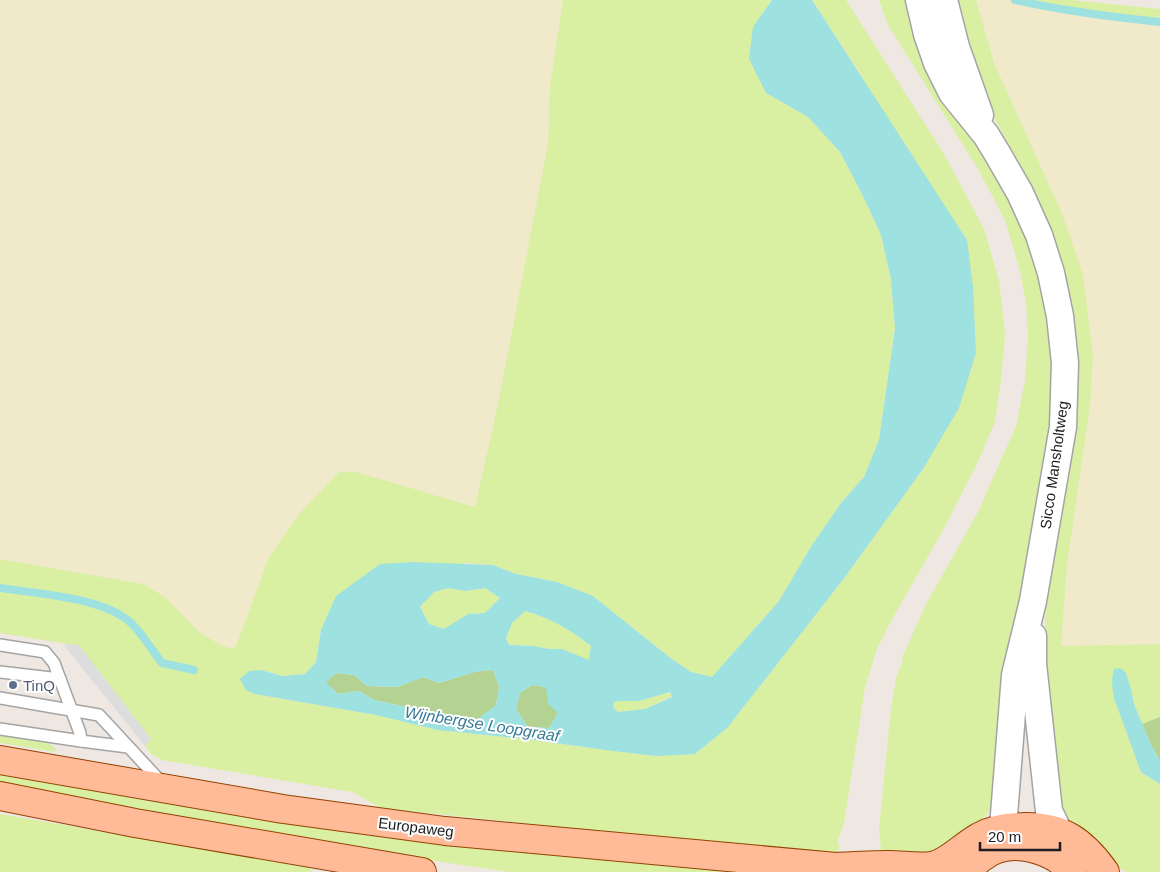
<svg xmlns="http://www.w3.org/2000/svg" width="1160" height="872" viewBox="0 0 1160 872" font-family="Arial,sans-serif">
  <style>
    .farmland { fill: #f0eacb }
    .grass { fill: #d9efa2 }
    .forest { fill: #b4d392 }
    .parking { fill: #ddd }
    .water { fill: #9ee1e1; fill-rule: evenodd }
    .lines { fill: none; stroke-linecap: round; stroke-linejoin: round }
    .stream { stroke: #9ee1e1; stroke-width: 8 }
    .service-casing { stroke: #a4a4a4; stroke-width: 14 }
    .tertiary-casing { stroke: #a4a4a4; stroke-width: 29 }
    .primary-casing { stroke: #964200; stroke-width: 30 }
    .service { stroke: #fff; stroke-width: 11 }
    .tertiary { stroke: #fff; stroke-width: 26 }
    .primary { stroke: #ffba97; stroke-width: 28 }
    .service-dot { fill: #5c6f8a; stroke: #fff; stroke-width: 2 }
    .labels { text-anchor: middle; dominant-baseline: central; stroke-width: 4; stroke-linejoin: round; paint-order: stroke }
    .street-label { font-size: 15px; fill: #1d1d1d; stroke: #fff }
    .service-label { font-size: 15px; fill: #4e5e75; stroke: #fff; text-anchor: start }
    .water-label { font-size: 16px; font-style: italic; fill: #377b94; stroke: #fff }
  </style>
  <rect width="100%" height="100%" fill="#efe8e2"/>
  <g class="farmland">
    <path d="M0,0H563L550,86L548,144L498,404L475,507L356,472H339L269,557L235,649L222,646L199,632L165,597L143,584L0,559Z"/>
    <path d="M976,0H1015L1048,8L1112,17L1160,22V644L1061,646L1067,565L1090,406L1093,355L1083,275L1063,216L994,63Z"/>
  </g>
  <g class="grass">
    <path d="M563,0H772L753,27L766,93L808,117L840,152L864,198L881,235L891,279L895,327L879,440L864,477L841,503L812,545L779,601L712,677L691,672L669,657L593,596L557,582L516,574L493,565L466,563L321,629L316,662L305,674L282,676L261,670L255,694L376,715L438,730L525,739L621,752L657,756L695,754L728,727L845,577L923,469L861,75L812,0H846L944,154L984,229L999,280L1005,334L1001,380L995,422L977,464L943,530L891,621L877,649L865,687L844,823L837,843L839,845L838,853L568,828L381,808L352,792L162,760L151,754L145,746L151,739L79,646L0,633V559L143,584L165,597L199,632L222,646L235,649L269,557L301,512L339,472H356L475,507L498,404L548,144L550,86Z"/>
    <path d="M879,0H912L980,150L999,180L1020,221L1039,278L1048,323L1053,381L1052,399L1048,438L1011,645L993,807C982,822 946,851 928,854C912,857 893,855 877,856L878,850L881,849L879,829L891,708L896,678L903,659L902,658L926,604L978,512L1016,426L1025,381L1028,336L1026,303L1020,271L1005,220L978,169L888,25Z"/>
    <path d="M953,0H976L994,63L1063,216L1083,275L1093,355L1090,406L1067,565L1061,646L1160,644V717L1142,724L1134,704L1131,689L1141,772L1160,784V872H1126L1121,869L1073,828L1061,812L1047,676L1045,625L1047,593L1076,423L1079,365L1075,331L1071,299L1060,260L1030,185L983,97Z"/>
    <path d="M1015,0H1071L1160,9V22C1111,17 1063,11 1015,0Z"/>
    <path d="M448,588L466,591L485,588L500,598L485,613L468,614L445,629L428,624L420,607L434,592Z"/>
    <path d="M525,611C553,619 569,629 591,646L589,661L562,649H549L534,646L509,645L506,638L512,623Z"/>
    <path d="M670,692L672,696L645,709L618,712L612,707L614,702L620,701H639Z"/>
    <path d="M0,734L47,742L56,749V752L0,743Z"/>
    <path d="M0,773L379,837L456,846L738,872H509L428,860L0,784Z"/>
    <path d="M0,814L284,863L310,868L312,872H0Z"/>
  </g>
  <g class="forest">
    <path d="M493,670L499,687L496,705L478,719L443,715L374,700L359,691L338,694L325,682L336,673L354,675L367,686L397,687L423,677L439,683L474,672Z"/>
    <path d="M532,685L546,687L558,713L549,728L528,727L516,709L520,693Z"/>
    <path d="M1160,717V761L1151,745L1142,724Z"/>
  </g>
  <path class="parking" d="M63,644L79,645L151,739L145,746Z"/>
  <g class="water">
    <path d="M772,0H812L967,240L973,287L976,353L959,408L923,469L845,577L728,727L695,754L657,756L621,752L525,739L438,730L376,715L255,694L246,690L240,679L249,671L261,670L282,676L305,674L316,662L321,630L336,596L380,564L413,562L493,565L516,574L557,582L593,596L669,657L691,672L712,677L779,601L812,545L841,503L864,477L879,440L895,328L891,279L881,235L864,198L840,152L808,117L766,93L749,59L753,27ZM448,588L466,591L485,588L500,598L485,613L468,614L444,629L429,624L420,607L434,592ZM525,611C551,618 571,630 591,646L589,660L562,649H549L534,646L509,645L506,638L512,623ZM493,670L499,687L496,705L478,719L443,715L374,700L359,691L338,694L326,682L336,673L354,675L367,686L397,687L423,677L439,683L474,672ZM532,685L546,687L548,704L558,713L549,728L528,727L516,709L520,693ZM670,692L672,697L645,709L618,712L613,707L614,702L620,701H639Z"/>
    <path d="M1120,668L1126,673L1131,689L1134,704L1151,745L1160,761V784L1141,772L1114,698C1112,688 1111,679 1114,669Z"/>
  </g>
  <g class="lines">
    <g class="stream">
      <path d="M1015,0C1063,11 1111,17 1160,22"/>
      <path d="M0,588C38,594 107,597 134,626C144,637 153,651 162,663L194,670"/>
    </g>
    <g class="service-casing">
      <g id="service">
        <path d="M0,645L45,652L54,663L80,733L81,741L128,747"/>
        <path d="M0,672L60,679"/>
        <path d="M0,698L99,715L162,783"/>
        <path d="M0,729L81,741"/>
      </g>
    </g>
    <g class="tertiary-casing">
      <g id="tertiary">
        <path d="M919,0L927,34L937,63L952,93L986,135L997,153L1020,193L1039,235L1051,273L1060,316L1065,363L1063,427L1033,601L1015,675L1003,828"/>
        <path d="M944,0L956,47L980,115"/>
        <path d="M1033,636V664L1049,811L1058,830"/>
      </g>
    </g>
    <g class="primary-casing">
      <g id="primary">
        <path d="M0,760L283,809L445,831L836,867C854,866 871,865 889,865C902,865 918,868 931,866C947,864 964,845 979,837C993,829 1007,827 1023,827C1062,826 1083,841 1105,872"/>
        <path d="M0,796L135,823L422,872"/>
        <path d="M966,872C971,867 977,860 984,856C1011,836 1052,849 1073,872"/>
      </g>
    </g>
    <use href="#service" class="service"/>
    <use href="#tertiary" class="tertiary"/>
    <use href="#primary" class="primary"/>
  </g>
  <circle class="service-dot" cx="13" cy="685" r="5"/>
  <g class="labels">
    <g class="street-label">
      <text transform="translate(1054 465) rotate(-82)">Sicco Mansholtweg</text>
      <text transform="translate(416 827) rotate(7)">Europaweg</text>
    </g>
    <g class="service-label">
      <text x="23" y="685">TinQ</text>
    </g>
    <g class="water-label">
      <text transform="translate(482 724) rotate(9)">Wijnbergse Loopgraaf</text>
    </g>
  </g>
  <path d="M980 842v8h80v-8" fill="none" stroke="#1d1d1d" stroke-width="2.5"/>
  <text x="988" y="842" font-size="15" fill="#1d1d1d" stroke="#ffffff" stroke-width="4" paint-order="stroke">20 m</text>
</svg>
